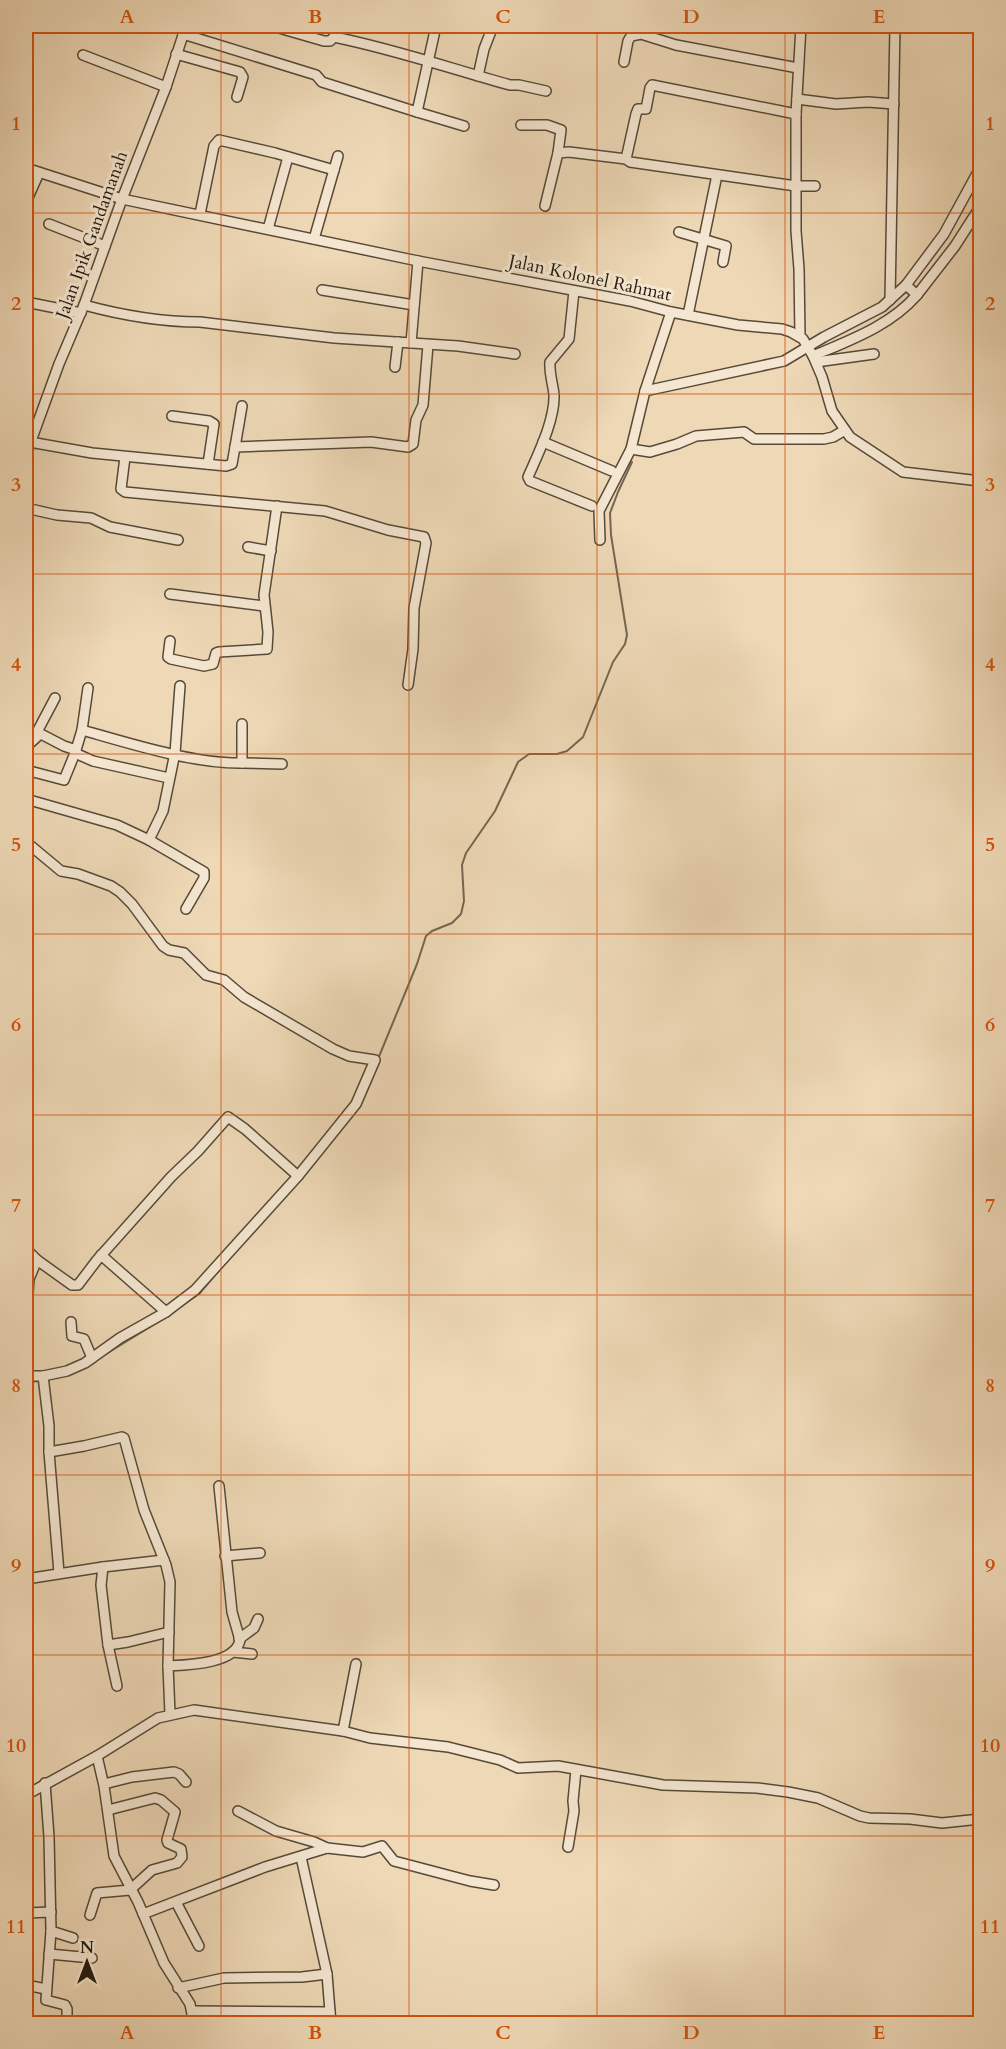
<svg xmlns="http://www.w3.org/2000/svg" width="1006" height="2049" viewBox="0 0 1006 2049" font-family="Cardo,serif">
  <style>
    .lines { fill: none; stroke-linecap: round; stroke-linejoin: round }
    .stream { stroke: #746651; stroke-width: 2 }
    .minor-casing { stroke: #564a39; stroke-width: 12 }
    .minor { stroke: #f4e6d0; stroke-width: 9 }
    .grid { fill: none; stroke: #d4530c; stroke-width: 1.5; stroke-opacity: 0.55 }
    .labels { text-anchor: middle; dominant-baseline: central; stroke-width: 6; stroke-linejoin: round; paint-order: stroke }
    .street-label { font-size: 18px; fill: #241b0f; stroke: #f4e6d0 }
    .neatline { fill: none; stroke: #d4530c; stroke-width: 2 }
    .grid-label { font-size: 20px; text-anchor: middle; font-weight: bold; fill: #d4530c }
  </style>
  <rect width="100%" height="100%" fill="#eed8b6"/>
  <filter id="stains"><feTurbulence type="fractalNoise" baseFrequency=".00333" numOctaves="4"/><feColorMatrix values="0 0 0 0 .2 0 0 0 0 .09 0 0 0 0 .02 0 0 0 .5 -.17"/></filter>
  <radialGradient id="worn" r=".72"><stop offset=".6" stop-color="#630" stop-opacity="0"/><stop offset="1" stop-color="#630" stop-opacity=".3"/></radialGradient>
  <g class="lines">
    <g class="stream">
      <path d="M378,1059L417,964L426,936L432,931L452,923L461,914L464,901L462,865L466,853L495,811L518,762L529,754H557L567,751L583,737L613,662L625,644L627,635L611,535L610,513L618,492L632,462"/>
      <path d="M177,1309L199,1294L227,1261"/>
      <path d="M101,1357L168,1316"/>
      <path d="M26,1382L40,1381"/>
    </g>
    <g class="minor-casing">
      <g id="minor">
        <path d="M272,26L324,41H330L334,37C394,49 452,69 510,85H519L546,91"/>
        <path d="M183,34L316,75L322,82L417,112L436,26"/>
        <path d="M176,54L240,72L243,77L237,97"/>
        <path d="M83,55L166,87"/>
        <path d="M624,62L628,41L631,36L641,34L676,45L798,68"/>
        <path d="M478,76L484,49L493,26"/>
        <path d="M797,99L836,104L868,102L894,104"/>
        <path d="M417,112L464,126"/>
        <path d="M796,114L652,85L650,88L646,109H638L636,114L626,159L630,162L796,186H815"/>
        <path d="M521,125H547L561,130L558,153"/>
        <path d="M26,168L122,199L418,261L630,301L671,312L738,325L782,329L791,332L803,339L813,356L822,377L832,411L850,437L903,472L980,481"/>
        <path d="M26,202L39,173"/>
        <path d="M545,206L558,153L569,152L626,159"/>
        <path d="M200,214L214,146L219,140L275,153L334,170"/>
        <path d="M49,224L105,246"/>
        <path d="M268,229L288,157"/>
        <path d="M679,232L726,246L723,262"/>
        <path d="M314,239L338,156"/>
        <path d="M906,285L917,295L955,246L980,207"/>
        <path d="M322,290L414,305"/>
        <path d="M574,291L569,339L550,362C549,373 553,384 554,395C555,420 538,454 528,477L530,481L592,506"/>
        <path d="M890,300L895,26"/>
        <path d="M26,302L81,313"/>
        <path d="M84,305C121,315 162,322 200,322L334,338L458,346L515,354"/>
        <path d="M688,315L717,175"/>
        <path d="M800,336L799,269L796,231V114L801,26"/>
        <path d="M411,343L418,261"/>
        <path d="M813,356C850,340 890,326 917,295"/>
        <path d="M816,362L874,354"/>
        <path d="M395,367L398,342"/>
        <path d="M645,391L784,361L824,337L882,307L906,285L944,234L980,168"/>
        <path d="M172,416L209,421L214,424L208,464"/>
        <path d="M30,442L92,453L226,466L232,464L235,447L371,442L408,447L413,444L416,420L423,405L428,345"/>
        <path d="M543,442L612,471"/>
        <path d="M235,447L242,406"/>
        <path d="M631,449L650,452L677,444L696,436L744,432L754,439H824L833,437L845,430"/>
        <path d="M26,455L59,364L84,305L122,199L166,87L186,26"/>
        <path d="M125,457L121,489L125,492L325,511L388,530L424,537L426,543L414,608L413,649L408,685"/>
        <path d="M26,508L57,515L91,518L110,527L178,540"/>
        <path d="M600,540L599,511L631,449L645,391L671,312"/>
        <path d="M248,547L271,551"/>
        <path d="M170,594L264,606"/>
        <path d="M170,641L168,657L171,659L204,666L213,664L216,653L219,652L267,649L268,632L264,595L277,506"/>
        <path d="M55,698L37,732L64,746L76,750"/>
        <path d="M82,730L88,688"/>
        <path d="M26,747L40,734"/>
        <path d="M75,753L93,761L169,778"/>
        <path d="M242,763L282,764"/>
        <path d="M26,770L64,780L75,753L82,730C128,743 194,764 242,763V724"/>
        <path d="M26,799L117,825L149,840L204,872V878L186,909"/>
        <path d="M149,840L163,811L175,753L180,686"/>
        <path d="M26,845L31,846L61,871L78,874L111,886L120,892L132,904L163,946L169,950L184,953L206,975L224,980L244,997L333,1049L349,1056L375,1060L356,1104L298,1176L195,1290L166,1312L120,1338L85,1363L67,1371L43,1376H26"/>
        <path d="M26,1249L37,1260L72,1285H78L97,1260L171,1177L198,1151L228,1117L245,1129L298,1176"/>
        <path d="M101,1255L166,1312"/>
        <path d="M26,1321L29,1279L37,1260"/>
        <path d="M71,1322L72,1336L84,1339L92,1358"/>
        <path d="M43,1376L49,1426V1452L59,1573"/>
        <path d="M49,1452L84,1446L122,1437L124,1438L144,1510L166,1565L170,1582L168,1666L170,1714"/>
        <path d="M225,1556L260,1553"/>
        <path d="M103,1567L101,1585L108,1645L128,1642L169,1632"/>
        <path d="M26,1579L103,1567L164,1560"/>
        <path d="M239,1639L254,1628L258,1619"/>
        <path d="M108,1645L117,1686"/>
        <path d="M233,1652L252,1654"/>
        <path d="M168,1666C187,1665 236,1664 240,1640L232,1612L219,1486"/>
        <path d="M343,1731L356,1664"/>
        <path d="M97,1756L104,1786L114,1856L138,1902L164,1963L190,2004L194,2024"/>
        <path d="M45,1783L49,1837L51,1931L46,2000L65,2005L67,2009V2024"/>
        <path d="M104,1784L132,1777L174,1772L179,1774L186,1782"/>
        <path d="M26,1795L97,1756L158,1718L194,1710L343,1731L370,1738L448,1747L500,1760L518,1768L558,1766L663,1785L757,1788L788,1792L818,1798L860,1816L869,1818L910,1819L942,1823L980,1819"/>
        <path d="M238,1811L276,1831L314,1842L327,1848"/>
        <path d="M568,1847L574,1811L573,1801L576,1770"/>
        <path d="M301,1857L327,1974L331,2024"/>
        <path d="M176,1902L199,1946"/>
        <path d="M26,1913L51,1912"/>
        <path d="M143,1914L265,1867L327,1848L363,1852L382,1846L394,1861L470,1881L494,1885"/>
        <path d="M90,1915L97,1893L130,1890L152,1870L177,1863L182,1857L181,1849L168,1843L167,1840L175,1812L161,1800L155,1798L108,1810"/>
        <path d="M51,1931L73,1938"/>
        <path d="M49,1954L92,1958"/>
        <path d="M26,1985L46,1989"/>
        <path d="M178,1988L224,1978L302,1977L327,1974"/>
        <path d="M192,2011L330,2012"/>
      </g>
    </g>
    <use href="#minor" class="minor"/>
  </g>
  <path class="grid" d="M221,26V2024M409,26V2024M597,26V2024M785,26V2024M26,213H980M26,394H980M26,574H980M26,754H980M26,934H980M26,1115H980M26,1295H980M26,1475H980M26,1655H980M26,1836H980"/>
  <g class="labels">
    <g class="street-label">
      <text transform="translate(92 235) rotate(-70)">Jalan Ipik Gandamanah</text>
      <text transform="translate(590 278) rotate(12)">Jalan Kolonel Rahmat</text>
    </g>
  </g>
  <rect width="1006" height="2049" fill="none" stroke="#eed8b6" stroke-width="66"/>
  <g transform="translate(87 1962)" stroke="#f4e6d0" stroke-width="4.5" paint-order="stroke">
  <path d="M0-4.5L10 22L0 15L-10 22Z" fill="#241b0f"/>
  <text y="-9" font-size="16" font-weight="bold" text-anchor="middle" fill="#241b0f">N</text>
  </g>
  <rect x="33" y="33" width="940" height="1983" class="neatline"/>
  <g class="grid-label">
    <text x="127" y="23">A</text>
    <text x="315" y="23">B</text>
    <text x="503" y="23">C</text>
    <text x="691" y="23">D</text>
    <text x="879" y="23">E</text>
    <text x="16" y="130">1</text>
    <text x="990" y="130">1</text>
    <text x="16" y="310">2</text>
    <text x="990" y="310">2</text>
    <text x="16" y="491">3</text>
    <text x="990" y="491">3</text>
    <text x="16" y="671">4</text>
    <text x="990" y="671">4</text>
    <text x="16" y="851">5</text>
    <text x="990" y="851">5</text>
    <text x="16" y="1031">6</text>
    <text x="990" y="1031">6</text>
    <text x="16" y="1212">7</text>
    <text x="990" y="1212">7</text>
    <text x="16" y="1392">8</text>
    <text x="990" y="1392">8</text>
    <text x="16" y="1572">9</text>
    <text x="990" y="1572">9</text>
    <text x="16" y="1752">10</text>
    <text x="990" y="1752">10</text>
    <text x="16" y="1933">11</text>
    <text x="990" y="1933">11</text>
    <text x="127" y="2039">A</text>
    <text x="315" y="2039">B</text>
    <text x="503" y="2039">C</text>
    <text x="691" y="2039">D</text>
    <text x="879" y="2039">E</text>
  </g>
  <rect width="100%" height="100%" filter="url(#stains)"/>
  <rect width="100%" height="100%" fill="url(#worn)"/>
</svg>
